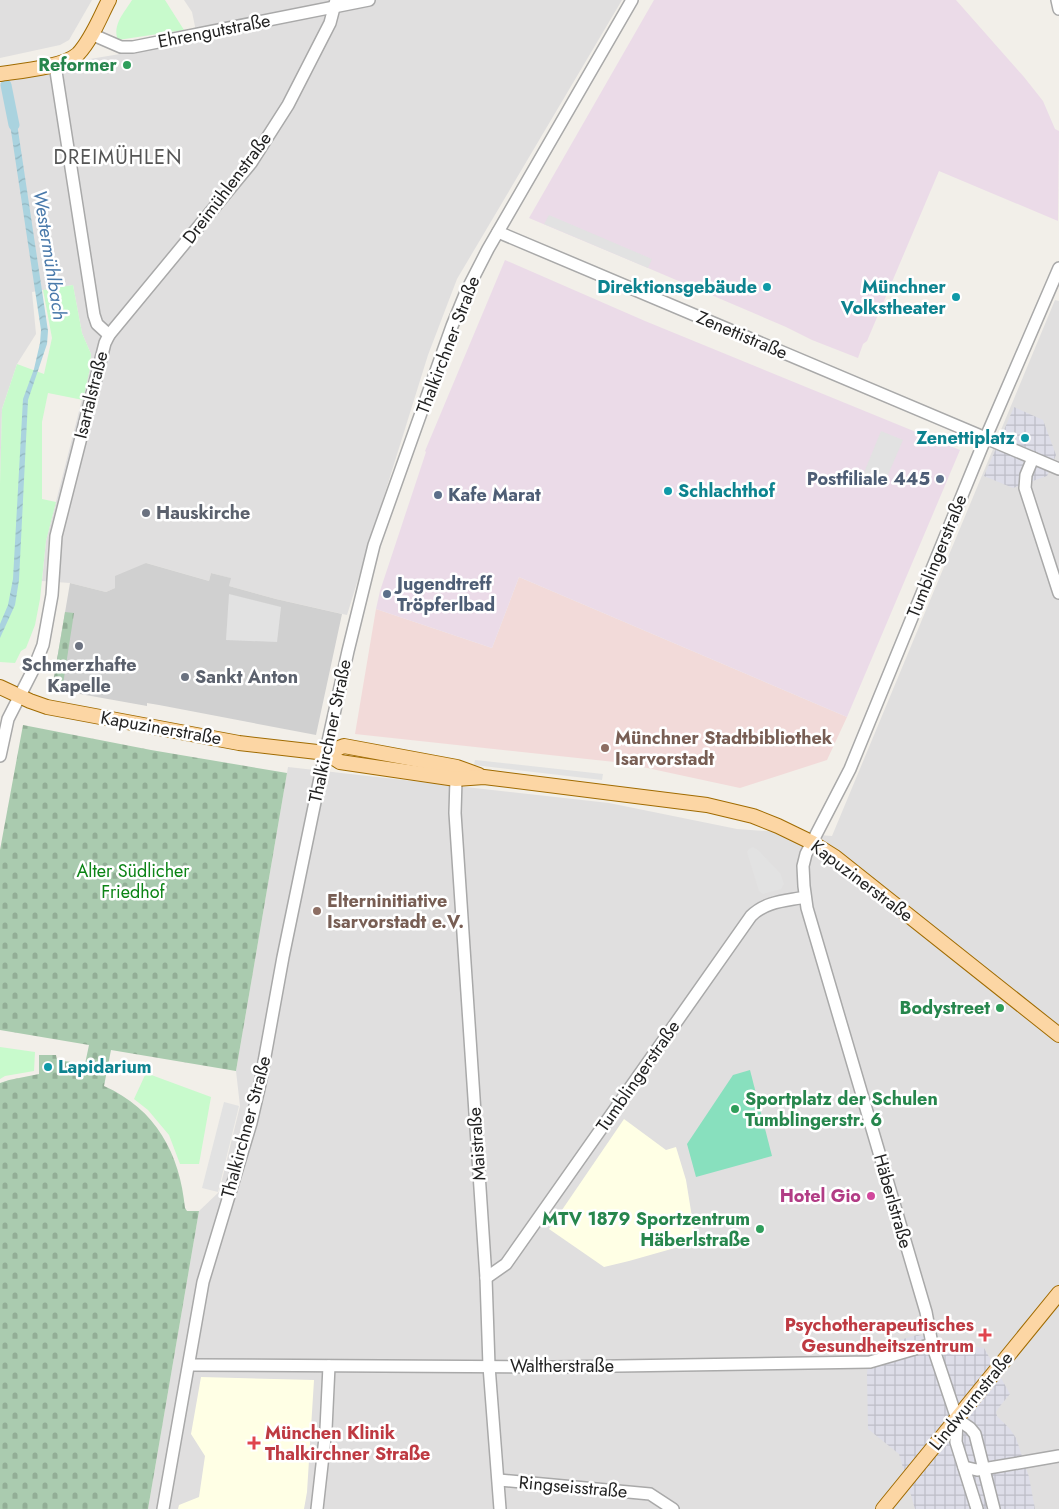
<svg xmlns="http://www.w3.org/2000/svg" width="1059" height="1509" viewBox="0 0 1059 1509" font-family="Jost,sans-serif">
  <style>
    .residential { fill: #e0dfdf }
    .commercial { fill: #f2dad9 }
    .industrial { fill: #ebdbe8 }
    .education { fill: #ffffe5 }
    .religious { fill: #d0d0d0 }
    .cemetery { fill: url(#cemetery-stones) }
    .park { fill: #c8facc }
    .pitch { fill: #88e0be }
    .parking { fill: #e2e2e2 }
    .plaza { fill: url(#plaza-grid) }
    .water { fill: url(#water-waves) }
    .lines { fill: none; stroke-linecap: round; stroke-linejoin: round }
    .canal { stroke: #aad3df; stroke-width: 11 }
    .minor-casing { stroke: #a9a9a9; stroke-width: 14 }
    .major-casing { stroke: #a06b00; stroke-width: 16 }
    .minor { stroke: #fff; stroke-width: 11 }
    .major { stroke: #fcd6a4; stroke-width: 14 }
    .leisure-dot { fill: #2e9e5b; stroke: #fff; stroke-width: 2 }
    .culture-dot { fill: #0f9aa8; stroke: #fff; stroke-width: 2 }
    .service-dot { fill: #5c6f8a; stroke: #fff; stroke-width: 2 }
    .worship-dot { fill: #6b7280; stroke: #fff; stroke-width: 2 }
    .education-dot { fill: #8d6e63; stroke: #fff; stroke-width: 2 }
    .hotel-dot { fill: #d1479c; stroke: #fff; stroke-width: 2 }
    .health-dot { fill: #e0444e; stroke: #fff; stroke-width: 2 }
    .labels { text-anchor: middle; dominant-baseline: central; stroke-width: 5; stroke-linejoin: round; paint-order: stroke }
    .street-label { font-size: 18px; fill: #222; stroke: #fff }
    .leisure-label { font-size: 18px; font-weight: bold; fill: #27864d; stroke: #fff; text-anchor: end }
    .culture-label { font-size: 18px; font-weight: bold; fill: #0d838f; stroke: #fff; text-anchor: end }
    .service-label { font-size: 18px; font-weight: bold; fill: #4e5e75; stroke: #fff; text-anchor: start }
    .worship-label { font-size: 18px; font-weight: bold; fill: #5b616d; stroke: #fff; text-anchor: start }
    .education-label { font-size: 18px; font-weight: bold; fill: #785e54; stroke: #fff; text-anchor: start }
    .park-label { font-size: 18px; fill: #0c8416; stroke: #fff }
    .hotel-label { font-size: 18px; font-weight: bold; fill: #b23c85; stroke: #fff; text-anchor: end }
    .health-label { font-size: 18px; font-weight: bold; fill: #be3a42; stroke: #fff; text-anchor: end }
    .water-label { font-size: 19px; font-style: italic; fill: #4a7aab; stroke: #fff }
    .quarter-label { font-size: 20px; letter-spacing: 1px; fill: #555; stroke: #fff }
  </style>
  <defs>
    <pattern id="cemetery-stones" width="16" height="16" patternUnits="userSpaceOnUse" patternTransform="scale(1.25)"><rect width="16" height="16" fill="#aacbaf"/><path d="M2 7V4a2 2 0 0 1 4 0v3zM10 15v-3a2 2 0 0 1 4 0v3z" fill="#92ae96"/></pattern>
    <pattern id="plaza-grid" width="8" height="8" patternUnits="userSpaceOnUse" patternTransform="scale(1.25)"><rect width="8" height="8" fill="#dddde8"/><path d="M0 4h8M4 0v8" fill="none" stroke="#bdbdc7"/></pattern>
    <pattern id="water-waves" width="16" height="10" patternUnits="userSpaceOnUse" patternTransform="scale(1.25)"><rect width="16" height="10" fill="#aad3df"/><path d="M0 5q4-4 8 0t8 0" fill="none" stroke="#92b5bf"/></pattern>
  </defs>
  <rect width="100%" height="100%" fill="#f2efe9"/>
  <g class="residential">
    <path d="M0,0H92L69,40L60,45L0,58Z"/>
    <path d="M184,0H622L457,279L428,355L347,615L276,599L229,586L230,578L211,573L209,581L146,563L115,588L106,592L70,583L42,581L46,541L90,368L91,354L82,333L73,285L32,292L36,334L17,364L2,409L0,484V83L45,73L84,60L198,41L192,12Z"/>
    <path d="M1055,300L1059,301V1509H148L199,1211L219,1192L240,1106L236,1071L288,767L609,803L737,829L832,836Z"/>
  </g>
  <path class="commercial" d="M519,577L847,717L827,760L740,788L624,763L355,734L376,609L492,648Z"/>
  <g class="industrial">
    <path d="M654,0H956L1024,77L1043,101L1055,129L1059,131L1058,221L939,171L867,341L863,344L858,358L812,340L786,327L648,268L529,218Z"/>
    <path d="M505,260L645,321L960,450L847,717L519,577L492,648L376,609L380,591L426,452L425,451Z"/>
  </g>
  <g class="education">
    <path d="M624,1119L666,1150L676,1147L686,1180L696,1242L629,1261L604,1267L549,1229Z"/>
    <path d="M201,1377L314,1380L307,1492L304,1509H178L179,1505L199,1497L205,1456L191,1434Z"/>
  </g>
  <path class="religious" d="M146,563L209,581L211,573L231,578L229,586L276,599L342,614L316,735L159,705L147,703V706L52,689L70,583L106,592L115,588V576Z"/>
  <g class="cemetery">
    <path d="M65,612L74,613L62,691L52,689Z"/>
    <path d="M23,725L151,750L287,773L236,1071L111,1050L104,1086C156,1109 180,1154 185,1208L187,1211H199L148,1509H0V1083L9,1080L39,1074V1055H56L57,1060L85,1064L89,1045L0,1030V850Z"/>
  </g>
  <g class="park">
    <path d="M132,0H165L184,30L118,40C112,25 124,13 132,0Z"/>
    <path d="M73,285L82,333L91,354L90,368L83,400L48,393L42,422V499L56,502L46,541L40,599L35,625L26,648L21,651L15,663L0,662V484L2,409L17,364L44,374L52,338L43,290Z"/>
    <path d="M0,1047L35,1052L34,1071L5,1076L0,1079Z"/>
    <path d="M146,1073L211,1097L199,1164H180L169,1135L148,1110L134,1099Z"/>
  </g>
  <path class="pitch" d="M750,1070L772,1156L696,1177L687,1144L733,1075Z"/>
  <g class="parking">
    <path d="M549,215L652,259L648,268L544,224Z"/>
    <path d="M881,431L903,440L884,484L863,475Z"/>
    <path d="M229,594L281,607L277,642L226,640Z"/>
    <path d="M475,760L603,774L602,780L474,765Z"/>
    <path d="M753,847L758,850L780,873L784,884L781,889L763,894L759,891L747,852L749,849Z"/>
    <path d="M224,1102L239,1106L218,1192L202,1188Z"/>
  </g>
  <g class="plaza">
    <path d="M1014,407L1043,420L1056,455L1047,476L1013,488L984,476Z"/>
    <path d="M917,1335L952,1343L984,1348L1010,1394L1000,1406L996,1412L997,1416L1010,1429L1016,1438L1029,1477L1035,1509H915L899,1454L868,1429L867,1374L869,1349Z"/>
  </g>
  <path class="water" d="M15,110L48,331L47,344L28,400L19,580L15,605L0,638V624L8,605L13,579L23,399L34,369L40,343L41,330L8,111Z"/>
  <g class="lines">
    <path class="canal" d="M6,85L14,125"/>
    <g class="minor-casing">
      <g id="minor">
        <path d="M1057,0L1059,9"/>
        <path d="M91,34L121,47H133L369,0"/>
        <path d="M55,65L94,315L97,324L109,335"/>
        <path d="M498,232L1059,469"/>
        <path d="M1033,458L1026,475L1025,488L1059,593"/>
        <path d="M0,756L8,719L33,670L43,645L52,595L56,536L105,343L109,335L251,163L288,105L330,23L336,0"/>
        <path d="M456,779L455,813L486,1278L489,1366L500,1509"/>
        <path d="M486,1278L506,1264L751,916C766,901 786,901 805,897"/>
        <path d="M189,1365L553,1367L870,1362L932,1344"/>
        <path d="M957,1419L970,1428L975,1434L994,1509"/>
        <path d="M964,1467L977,1470L1059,1456"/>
        <path d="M499,1480L650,1494L673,1509"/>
        <path d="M163,1509L203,1282L251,1123L260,1084L283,957L321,773L348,651L374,545L452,326L466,292L488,249L632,0"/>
        <path d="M317,1509L326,1429L329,1366"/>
        <path d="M977,1509L956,1442L957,1419L932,1344L926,1312L807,908L804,886L803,866L806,854L850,769L986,437L1059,268"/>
      </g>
    </g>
    <g class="major-casing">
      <g id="major">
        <path d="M0,74C20,71 64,67 78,54C92,39 100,17 109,0"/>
        <path d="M0,687L30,701L47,707L239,743L326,753L344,746L457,767L479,775"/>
        <path d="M326,753L340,762L456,779L484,777L707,805L753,816L778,826L811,842L835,857L1059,1035"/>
        <path d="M883,1509L1059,1293"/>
      </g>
    </g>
    <use href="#minor" class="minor"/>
    <use href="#major" class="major"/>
  </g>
  <g class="leisure-dot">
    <circle cx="127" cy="65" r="5"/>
    <circle cx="1000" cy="1008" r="5"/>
    <circle cx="735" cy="1109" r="5"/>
    <circle cx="760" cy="1229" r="5"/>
  </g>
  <g class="culture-dot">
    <circle cx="767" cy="287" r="5"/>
    <circle cx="956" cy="297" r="5"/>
    <circle cx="1025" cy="438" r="5"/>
    <circle cx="668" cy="491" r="5"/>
    <circle cx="48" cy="1067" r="5"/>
  </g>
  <g class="service-dot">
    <circle cx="940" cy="479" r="5"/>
    <circle cx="438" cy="495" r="5"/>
    <circle cx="387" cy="594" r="5"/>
  </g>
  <g class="worship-dot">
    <circle cx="146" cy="513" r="5"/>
    <circle cx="79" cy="646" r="5"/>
    <circle cx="185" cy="677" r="5"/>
  </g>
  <g class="education-dot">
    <circle cx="605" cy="748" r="5"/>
    <circle cx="317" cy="911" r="5"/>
  </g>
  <circle class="hotel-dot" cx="871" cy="1196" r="5"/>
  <g class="health-dot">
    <path d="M982.5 1327.5h5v5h5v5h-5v5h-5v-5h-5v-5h5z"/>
    <path d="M251.5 1435.5h5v5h5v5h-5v5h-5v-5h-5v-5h5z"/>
  </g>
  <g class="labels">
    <g class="street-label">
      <text transform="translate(214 31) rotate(-11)">Ehrengutstraße</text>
      <text transform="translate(227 188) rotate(-53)">Dreimühlenstraße</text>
      <text transform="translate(742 335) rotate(23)">Zenettistraße</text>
      <text transform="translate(448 345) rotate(-69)">Thalkirchner Straße</text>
      <text transform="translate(91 395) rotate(-76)">Isartalstraße</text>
      <text transform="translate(937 556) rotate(-68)">Tumblingerstraße</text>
      <text transform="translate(161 728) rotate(10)">Kapuzinerstraße</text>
      <text transform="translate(330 731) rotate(-78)">Thalkirchner Straße</text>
      <text transform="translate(862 881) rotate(37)">Kapuzinerstraße</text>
      <text transform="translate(638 1076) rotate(-55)">Tumblingerstraße</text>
      <text transform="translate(246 1127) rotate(-75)">Thalkirchner Straße</text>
      <text transform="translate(477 1144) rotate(-94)">Maistraße</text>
      <text transform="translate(893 1201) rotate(74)">Häberlstraße</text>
      <text x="562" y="1366">Waltherstraße</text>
      <text transform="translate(971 1401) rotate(-51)">Lindwurmstraße</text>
      <text transform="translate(573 1487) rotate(5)">Ringseisstraße</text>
    </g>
    <g class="leisure-label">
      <text x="117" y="65">Reformer</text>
      <text x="990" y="1008">Bodystreet</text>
      <text x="745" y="1099" text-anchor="start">Sportplatz der Schulen<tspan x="745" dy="21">Tumblingerstr. 6</tspan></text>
      <text x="750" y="1219">MTV 1879 Sportzentrum<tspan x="750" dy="21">Häberlstraße</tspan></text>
    </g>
    <g class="culture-label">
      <text x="757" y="287">Direktionsgebäude</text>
      <text x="946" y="287">Münchner<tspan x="946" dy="21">Volkstheater</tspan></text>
      <text x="1015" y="438">Zenettiplatz</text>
      <text x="678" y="491" text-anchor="start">Schlachthof</text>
      <text x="58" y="1067" text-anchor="start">Lapidarium</text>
    </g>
    <g class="service-label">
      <text x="930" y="479" text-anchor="end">Postfiliale 445</text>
      <text x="448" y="495">Kafe Marat</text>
      <text x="397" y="584">Jugendtreff<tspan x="397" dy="21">Tröpferlbad</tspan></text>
    </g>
    <g class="worship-label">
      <text x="156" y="513">Hauskirche</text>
      <text x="79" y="665" text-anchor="middle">Schmerzhafte<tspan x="79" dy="21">Kapelle</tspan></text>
      <text x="195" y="677">Sankt Anton</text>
    </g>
    <g class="education-label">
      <text x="615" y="738">Münchner Stadtbibliothek<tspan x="615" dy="21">Isarvorstadt</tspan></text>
      <text x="327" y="901">Elterninitiative<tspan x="327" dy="21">Isarvorstadt e.V.</tspan></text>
    </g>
    <g class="park-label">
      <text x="133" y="871">Alter Südlicher<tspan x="133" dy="21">Friedhof</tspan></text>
    </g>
    <g class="hotel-label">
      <text x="861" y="1196">Hotel Gio</text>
    </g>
    <g class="health-label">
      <text x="974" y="1325">Psychotherapeutisches<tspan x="974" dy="21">Gesundheitszentrum</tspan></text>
      <text x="265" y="1433" text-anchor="start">München Klinik<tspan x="265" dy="21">Thalkirchner Straße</tspan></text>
    </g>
    <g class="water-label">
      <text transform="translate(50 255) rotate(81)">Westermühlbach</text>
    </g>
    <g class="quarter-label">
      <text x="118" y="157">DREIMÜHLEN</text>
    </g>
  </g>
</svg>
